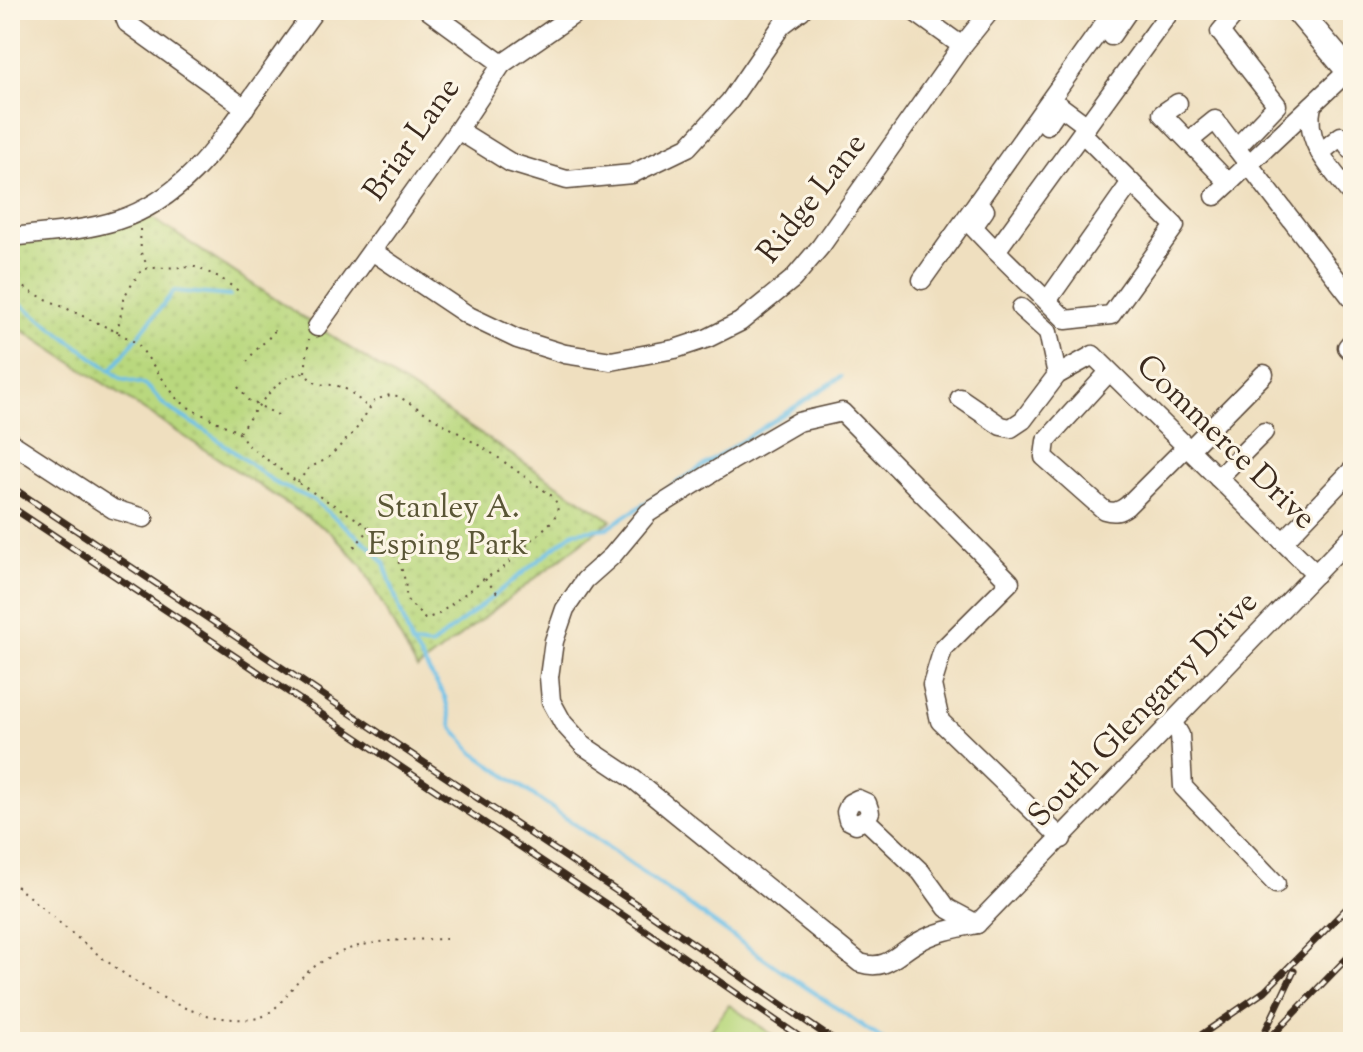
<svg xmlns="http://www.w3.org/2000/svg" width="1363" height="1052" viewBox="0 0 1363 1052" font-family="'Sorts Mill Goudy',serif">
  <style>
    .green { fill: #b9d87e; stroke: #7a814e; stroke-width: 2 }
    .park { fill: url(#park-dots); stroke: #7a814e; stroke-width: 2 }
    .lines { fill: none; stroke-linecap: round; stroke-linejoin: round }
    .stream { stroke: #6cc0e8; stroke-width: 4 }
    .minor-casing { stroke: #564536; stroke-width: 21 }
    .major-casing { stroke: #564536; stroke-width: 27 }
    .path { stroke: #564536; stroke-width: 2; stroke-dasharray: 2 6; stroke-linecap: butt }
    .minor { stroke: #fff; stroke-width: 18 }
    .major { stroke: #fff; stroke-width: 24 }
    .rail-casing { stroke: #3b2a1e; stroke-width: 7 }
    .rail { stroke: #fcf5e5; stroke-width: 4; stroke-dasharray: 12; stroke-linecap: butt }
    .labels { text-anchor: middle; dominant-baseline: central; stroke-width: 6; stroke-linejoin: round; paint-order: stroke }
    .street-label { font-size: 32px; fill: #3b2a1e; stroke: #fcf5e5 }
    .park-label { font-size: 32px; fill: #5a5636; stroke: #fcf5e5 }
  </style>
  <defs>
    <pattern id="park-dots" width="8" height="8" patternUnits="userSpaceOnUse" patternTransform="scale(2)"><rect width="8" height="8" fill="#b9d87e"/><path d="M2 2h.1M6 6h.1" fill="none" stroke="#a0ba6c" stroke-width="1.8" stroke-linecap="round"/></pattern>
  </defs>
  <rect width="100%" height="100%" fill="#fcf5e5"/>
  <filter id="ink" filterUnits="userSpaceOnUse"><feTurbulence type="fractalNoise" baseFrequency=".0125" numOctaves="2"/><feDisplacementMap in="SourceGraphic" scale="16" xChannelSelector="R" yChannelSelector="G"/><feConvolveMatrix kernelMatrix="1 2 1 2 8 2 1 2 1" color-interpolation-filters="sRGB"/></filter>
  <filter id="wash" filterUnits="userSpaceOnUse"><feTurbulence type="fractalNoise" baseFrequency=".006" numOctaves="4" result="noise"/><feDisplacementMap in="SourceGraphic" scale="32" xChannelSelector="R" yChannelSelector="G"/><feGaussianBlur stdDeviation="1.8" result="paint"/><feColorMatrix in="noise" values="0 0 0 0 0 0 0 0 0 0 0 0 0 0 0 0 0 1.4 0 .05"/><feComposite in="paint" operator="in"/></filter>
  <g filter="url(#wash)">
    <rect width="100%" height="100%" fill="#efdfbf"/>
    <path class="green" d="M729,1005L783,1042H702Z"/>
    <path class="park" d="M146,214L611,520L417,669L362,566L333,534L10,322V237Z"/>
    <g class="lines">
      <g class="stream">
        <path d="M10,296L122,379L143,384L150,389L164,405L210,434L277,484L312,499L373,549L384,563L411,642L445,697L452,727L474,753L776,967L885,1041"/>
        <path d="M111,370L174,291L230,296"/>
        <path d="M413,644L431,646L574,532L607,528L841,377"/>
      </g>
    </g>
  </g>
  <g filter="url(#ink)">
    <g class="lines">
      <g class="minor-casing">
        <g id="minor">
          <path d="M122,10L127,23L245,108"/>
          <path d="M428,10L502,64"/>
          <path d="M912,10L962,46"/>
          <path d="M1237,12L1220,32L1277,105L1236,148L1353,300"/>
          <path d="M1111,36L1129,10"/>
          <path d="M1178,103L1162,114L1229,183"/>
          <path d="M1312,105C1303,143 1332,169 1353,197"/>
          <path d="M1047,125L1060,106L1087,126"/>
          <path d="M458,130L511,163L567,180L632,174L688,147L730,101L782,25L802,10"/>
          <path d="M1082,133L1175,226L1111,315L1066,320L996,251L1171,10"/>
          <path d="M1189,141L1215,120L1236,148"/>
          <path d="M1320,153L1341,136L1353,152"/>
          <path d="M1215,196L1348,71"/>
          <path d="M985,210L973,227L996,251"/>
          <path d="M10,237C46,233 84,231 118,220C180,200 215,150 251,99C272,70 293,40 315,10"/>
          <path d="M372,251L469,316L517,339L565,354L611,361L675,349L708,338L740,322L793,279L821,246L962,46L991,10"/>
          <path d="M922,280L1114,10"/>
          <path d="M1047,301L1131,182"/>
          <path d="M1021,308L1048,332L1057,375"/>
          <path d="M317,327L458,130L502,64L580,10"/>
          <path d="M1353,340L1347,347L1353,353"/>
          <path d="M1109,372L1046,441L1044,457L1104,510C1114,513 1119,512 1127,506L1186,447"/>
          <path d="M960,398L1001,426L1011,428L1023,420L1057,375L1093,355L1316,574"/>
          <path d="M10,442L113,509L144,518"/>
          <path d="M1189,450L1264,374"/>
          <path d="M1218,478L1264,432"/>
          <path d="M1283,542L1353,469"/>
          <path d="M1173,723L1180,735L1183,787L1276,884"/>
          <path d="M866,820L856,824L848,820L846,812L850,803L858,799L867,803L870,812L866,820L921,872L947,908L977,924"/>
          <path d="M977,924C958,928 939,931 922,940C897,952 889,972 860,963L632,778L584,746L563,723L551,701L549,677L554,641L565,609L585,580L612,556L648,513L731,461L798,422L842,412L1010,582L943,649L932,685L940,721L1062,839"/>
          <path d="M977,924L1353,535"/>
        </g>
      </g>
      <g class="major-casing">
        <path id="major" d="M1297,10L1353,76"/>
      </g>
      <g class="path">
        <path d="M140,229L141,253L147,265"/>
        <path d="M10,269L21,285L31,292L117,332L138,344L177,399L191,409L238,432L250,447L293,479C337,512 409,533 406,599L425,619L439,614L485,578L501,570L552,521C559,511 560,506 552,496L493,454L398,396L390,395L375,400L355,431L327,459L309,468L297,483"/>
        <path d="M117,332L125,295L140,272L148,268L195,267L219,277L240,292"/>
        <path d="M247,362C255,348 267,342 276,329"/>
        <path d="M305,372L309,339"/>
        <path d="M238,387L248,400L280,416"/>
        <path d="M239,432C255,412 276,374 304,373C321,391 323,381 341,387C350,390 360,401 368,407"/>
        <path d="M354,547L369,530"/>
        <path d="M485,579L500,596"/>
        <path d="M10,881C70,929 155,1017 235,1019C247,1020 260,1020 270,1012C283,1003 291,987 303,976C345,938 392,940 446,939"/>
      </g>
      <use href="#minor" class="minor"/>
      <use href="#major" class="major"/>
      <g class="rail-casing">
        <g id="rail">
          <path d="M10,486L639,906L836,1042"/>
          <path d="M10,506L627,918L807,1042"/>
          <path d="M1267,1041L1353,952"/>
          <path d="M1191,1042L1265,991L1345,910"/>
          <path d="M1260,1042L1294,971"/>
        </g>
      </g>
      <use href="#rail" class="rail"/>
    </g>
  </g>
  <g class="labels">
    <g class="street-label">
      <text transform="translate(413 140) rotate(-55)">Briar Lane</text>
      <text transform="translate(813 199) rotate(-52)">Ridge Lane</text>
      <text transform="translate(1225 443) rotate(44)">Commerce Drive</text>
      <text transform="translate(1144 710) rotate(-46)">South Glengarry Drive</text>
    </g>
    <g class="park-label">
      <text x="448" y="509">Stanley A.<tspan x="448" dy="37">Esping Park</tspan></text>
    </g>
  </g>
  <rect width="1363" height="1052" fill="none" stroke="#fcf5e5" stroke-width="40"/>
</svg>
